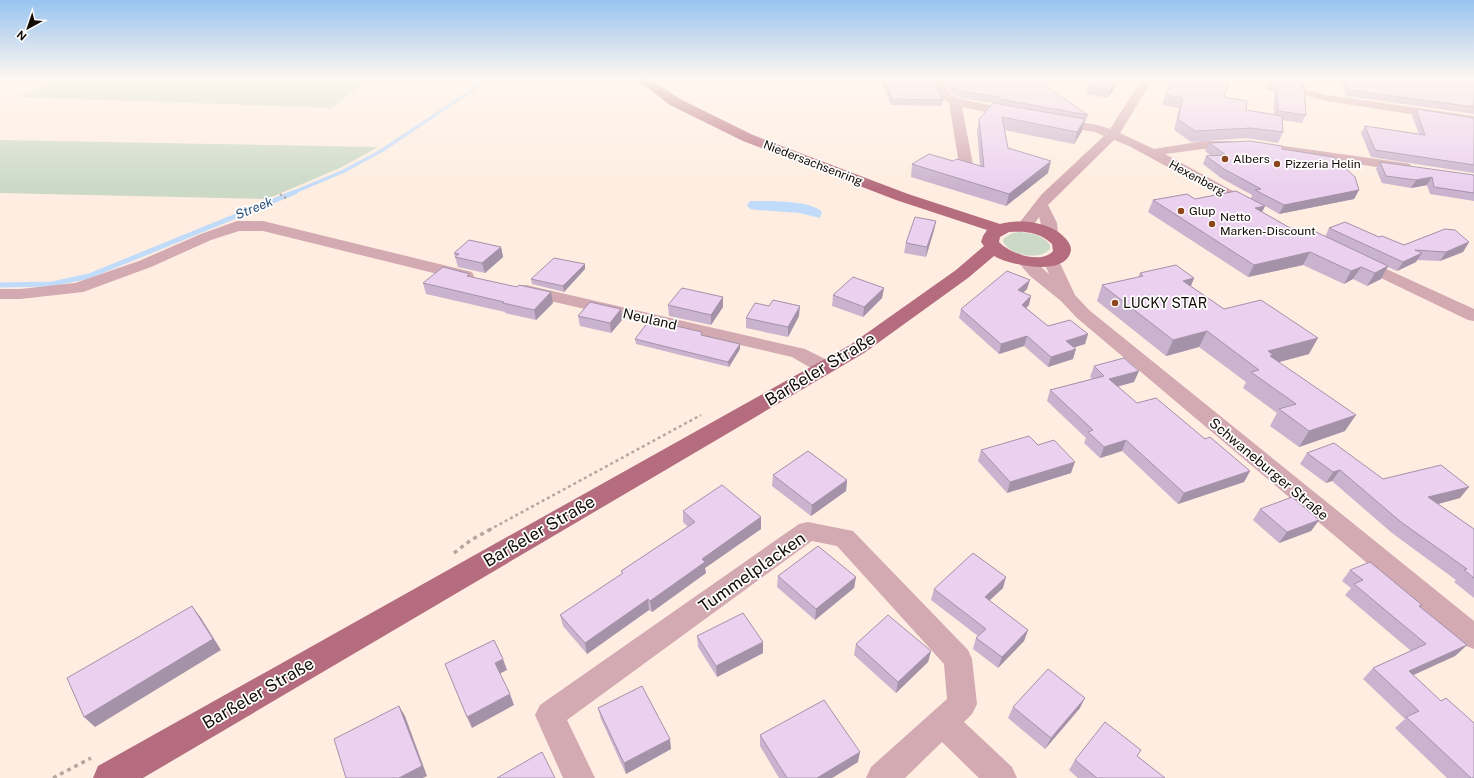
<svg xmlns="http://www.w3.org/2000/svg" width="1474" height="778" viewBox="0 0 1474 778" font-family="'Public Sans',sans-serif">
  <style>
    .green { fill: #cbd9c6 }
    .water { fill: #c1dbfa }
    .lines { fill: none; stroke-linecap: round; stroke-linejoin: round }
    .stream-far1 { stroke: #c1dbfa; stroke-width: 3.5 }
    .stream { stroke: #c1dbfa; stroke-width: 5 }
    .path-far2 { stroke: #b5a79c; stroke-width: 2; stroke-dasharray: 2.5 2.5; stroke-linecap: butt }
    .path-far1 { stroke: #b5a79c; stroke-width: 2.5; stroke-dasharray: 3 3; stroke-linecap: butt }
    .path { stroke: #b5a79c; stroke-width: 3.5; stroke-dasharray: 4 4; stroke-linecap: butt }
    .minor { fill: #d3a9b2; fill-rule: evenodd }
    .major { fill: #b46c7e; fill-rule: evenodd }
    .wall { fill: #cab3ce }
    .shaded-wall { fill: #a492a8 }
    .building { fill: #ebd0f0; stroke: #a492a8 }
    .poi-dot { fill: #8b471b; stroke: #fefefe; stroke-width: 1.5 }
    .labels { text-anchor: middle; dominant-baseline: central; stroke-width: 3.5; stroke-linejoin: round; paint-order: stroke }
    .far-poi-label { font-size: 12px; fill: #120b06; stroke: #fefefe; text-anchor: start }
    .far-street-label { font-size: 12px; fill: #120b06; stroke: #fefefe }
    .far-water-label { font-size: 13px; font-style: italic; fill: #2d527c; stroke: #fefefe }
    .poi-label { font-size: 14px; fill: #120b06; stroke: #fefefe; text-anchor: start }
    .street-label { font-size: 14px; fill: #120b06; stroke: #fefefe }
    .near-street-label { font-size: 17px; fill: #120b06; stroke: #fefefe }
  </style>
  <rect width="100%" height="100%" fill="#feede0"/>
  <g class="green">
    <path d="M56,79H369L332,108L18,97Z"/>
    <path d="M0,140L378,147L342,167L267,199L0,193Z"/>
    <path d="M1020,232C1031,233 1043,235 1050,245V249C1040,261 1009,256 1003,241L1004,238L1013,233Z"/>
  </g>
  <path class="water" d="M750,201C766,201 812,200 822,212L820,218L799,213L758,210L750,209L747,205Z"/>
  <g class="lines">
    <path class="stream-far1" d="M292,193L344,171L381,151L489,79"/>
    <path class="stream" d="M0,285L52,284L89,276L295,192"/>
    <path class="path-far2" d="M280,194L287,199"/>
    <path class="path-far1" d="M489,530L701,415"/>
    <g class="path">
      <path d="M454,553L471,540L491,529"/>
      <path d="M53,778L91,758"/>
    </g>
    <g class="minor">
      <path d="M930,79H941L950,94L959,99L1014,110L1018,111L1020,114L1018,117L1014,118L962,107L974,170L972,173H962L960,170L949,103L942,98Z"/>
      <path d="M1142,79H1153L1120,133L1154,149L1203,141H1240L1241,144L1240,147L1235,148L1203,149L1165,154L1255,203L1257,206L1255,209L1250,210L1245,209L1129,146L1114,140L1048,205L1057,223L1058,235L1055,238L1050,240L1045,238C1040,232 1042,224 1039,217C1033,226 1030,233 1019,230L1016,227L1042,194L1104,136L1095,132L1053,125L1051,122L1053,119L1057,118L1098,125L1110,129Z"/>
      <path d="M1291,79H1302L1307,90L1327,95L1474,116V124L1327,101L1299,94Z"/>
      <path d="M1277,145L1405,163L1410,164L1412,167L1410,170L1405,171L1272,152L1271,149L1272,146Z"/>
      <path d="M237,221H263L472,272L474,276L472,280L466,281L263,231H239L211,240L151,267L83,292L20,299H0V289H20L75,283L139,261L201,234Z"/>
      <path d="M1051,255L1057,257L1075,295L1089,310L1474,621V649L1464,645L1077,318L1061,301L1030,276L1017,261L1019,258C1032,254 1039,266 1049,274L1043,260L1045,257Z"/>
      <path d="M1360,257L1474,309V321L1468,320L1354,265L1352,262L1354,259Z"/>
      <path d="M526,285L805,349L833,363L836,367L833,371C819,375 804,364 792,357L520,294L517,290L520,286Z"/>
      <path d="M808,522L853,531L968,650L972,659L977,704L972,714L964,722L1012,767L1017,778H979L942,742L905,778H866L871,767L947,699L944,664L837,546L812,541L567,720L595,778H563L535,715L540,705L799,524Z"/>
    </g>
    <path class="major" d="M636,79H650L680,99L753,135L908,194L1000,224C1020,218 1053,222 1066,239C1069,242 1071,246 1071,250C1067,278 1009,265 994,256L968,278L864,353L143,778H93L98,766L850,345L956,270L984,246L981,242L983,236L987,230L896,200L743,141L670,105ZM1009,232C1025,231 1040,232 1052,244L1053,251C1041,265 1009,253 999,242L1000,237Z"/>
  </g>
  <g class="wall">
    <path d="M880,79H934L939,89V91L943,100L942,106L891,105Z"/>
    <path d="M943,79H1036L1088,115L1086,121H1085L1082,131L1074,144L1004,130L1008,148L1048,173L1006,206L911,177L912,164L953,161L980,166L977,131L979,119L993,103L960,98L951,93Z"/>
    <path d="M1092,79H1120L1108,98L1086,94L1088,86L1093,79Z"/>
    <path d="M1171,79L1224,97L1246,110L1274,114V91L1266,90L1269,79H1297L1306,115L1302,123L1282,120L1283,132L1278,143L1247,138L1191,142L1174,130L1179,108L1162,105Z"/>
    <path d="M1339,79H1454L1474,82V114L1346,96Z"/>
    <path d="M1416,109L1474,118V173L1371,157L1361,133L1365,126L1419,134L1412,116Z"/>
    <path d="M1209,143L1282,149L1359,190L1354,199L1279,214L1265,206L1262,212L1299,233L1325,237L1329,228L1379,237L1404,245L1469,242L1463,252L1440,261L1417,260L1416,262L1397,271L1388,267L1381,279L1367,286L1353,279L1344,284L1303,265L1248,277L1148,212L1153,200L1195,199H1251L1252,195L1221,178L1203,164L1206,156H1211L1205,151Z"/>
    <path d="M1380,162L1474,175V201L1430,194L1427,185L1411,188L1382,183L1376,169Z"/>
    <path d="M936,221L934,230L926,257L904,253L906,243Z"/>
    <path d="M501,247L503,257L485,273L458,267L454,253Z"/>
    <path d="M585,269L564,292L532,284L531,279Z"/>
    <path d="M1140,273L1194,278L1191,286L1224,309L1309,354L1279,362L1345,431L1299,447L1270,426L1277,413L1243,388L1246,382L1199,347L1166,356L1097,301L1102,285L1138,277Z"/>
    <path d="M471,277L553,303L536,320L505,313V312L426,294L423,283Z"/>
    <path d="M884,288L882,298L863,317L832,306L833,295Z"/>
    <path d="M1027,289L1023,293L1029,305L1026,308L1048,326L1088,334L1085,344L1074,347L1073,359L1048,367L1024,346L999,354L959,318L961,309Z"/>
    <path d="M668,305L723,307L711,325L669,316Z"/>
    <path d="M578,316L622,320L611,333L580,326Z"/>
    <path d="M799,316L788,337L746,328V318Z"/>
    <path d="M702,332V335L740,349L729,367L636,344L635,339Z"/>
    <path d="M1094,366L1134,382L1117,387L1137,403L1205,439L1250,471L1244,482L1178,504L1122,451L1100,458L1084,443L1086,438L1047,401L1050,390L1092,379L1090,377Z"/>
    <path d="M981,450L1071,473L1007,493L978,461Z"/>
    <path d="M1307,453L1383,479L1460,498L1438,504L1474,529V598L1454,582L1456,580L1392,533L1332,481L1326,483L1300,464Z"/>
    <path d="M773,475L847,480L846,491L811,516L772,486Z"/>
    <path d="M1260,509L1319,520L1311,531L1279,543L1253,520Z"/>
    <path d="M683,511L761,529L705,568L706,573L652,612L649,610L587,654L563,626L560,615L622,574L621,571L688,527L683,522Z"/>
    <path d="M1350,570L1422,605L1420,606L1467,645L1455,656L1413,675L1474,778H1447L1395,728L1405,719L1363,679L1373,668L1411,651L1345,595L1351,588L1342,581Z"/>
    <path d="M778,576L856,577L854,588L815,620L777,587Z"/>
    <path d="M1003,588L989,601L1028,630L1024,641L998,668L973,649L976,638L978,636L931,600L934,589Z"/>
    <path d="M697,636L763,653L717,677L698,647Z"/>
    <path d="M856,644L931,651L928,662L896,693L854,655Z"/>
    <path d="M1013,707L1080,708L1045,749L1008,718Z"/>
    <path d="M598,708L671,749L626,774L601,719Z"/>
    <path d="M760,735L858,762L832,778H779L760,746Z"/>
    <path d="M1137,756L1165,778H1078L1069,770L1075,760Z"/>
  </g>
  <g class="shaded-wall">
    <path d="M1117,79H1120L1108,98L1110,90Z"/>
    <path d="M1085,119L1082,131L1074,144L1077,132Z"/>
    <path d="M1051,161L1048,173L1006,206L1009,194Z"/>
    <path d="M1432,177L1427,185L1411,188L1416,180Z"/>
    <path d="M1359,190L1354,199L1279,214L1284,205Z"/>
    <path d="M1265,206L1259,218L1255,208Z"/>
    <path d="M936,221L934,230L926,257L927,247Z"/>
    <path d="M1469,242L1463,252L1440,261L1446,252Z"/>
    <path d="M501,247L503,257L485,273L482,263Z"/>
    <path d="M1310,252L1303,265L1248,277L1254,265Z"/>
    <path d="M1422,253L1416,262L1397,271L1403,262Z"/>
    <path d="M585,264V269L564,292L563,286Z"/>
    <path d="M1388,266L1381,279L1367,286L1375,273Z"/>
    <path d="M1361,267L1353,279L1344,284L1351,271Z"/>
    <path d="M1194,278L1188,293L1183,281Z"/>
    <path d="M1030,280L1027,289L1015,300L1018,290Z"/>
    <path d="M884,288L882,298L863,317L864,307Z"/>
    <path d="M551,292L553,303L536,320L534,310Z"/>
    <path d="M1031,296L1029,305L1019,315L1022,305Z"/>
    <path d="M723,297V307L711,325V315Z"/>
    <path d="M800,306L799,316L788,337V327Z"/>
    <path d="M621,309L622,320L611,333L610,323Z"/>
    <path d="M1207,331L1199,347L1166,356L1173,340Z"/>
    <path d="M1088,334L1085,344L1063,351L1066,341Z"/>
    <path d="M1027,336L1024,346L999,354L1001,344Z"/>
    <path d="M1318,338L1309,354L1268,365V351Z"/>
    <path d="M740,344V349L729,367L728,362Z"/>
    <path d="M1076,349L1073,359L1048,367L1051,357Z"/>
    <path d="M1139,371L1134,382L1104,390L1109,379Z"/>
    <path d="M1356,415L1345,431L1299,447L1309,431Z"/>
    <path d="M1126,440L1122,451L1100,458L1104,447Z"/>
    <path d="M1075,462L1071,473L1007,493L1010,482Z"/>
    <path d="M1340,470L1332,481L1326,483L1333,472Z"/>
    <path d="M1250,471L1244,482L1178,504L1184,493Z"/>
    <path d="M847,480L846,491L811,516L812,505Z"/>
    <path d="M1469,487L1460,498L1419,509L1428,497Z"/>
    <path d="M761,517V529L705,568L706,573L652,612L650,601L702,559Z"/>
    <path d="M1319,520L1311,531L1279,543L1287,532Z"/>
    <path d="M856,577L854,588L815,620L816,609Z"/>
    <path d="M1006,577L1003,588L981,608L985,597Z"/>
    <path d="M648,599L649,610L587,654L585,643Z"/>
    <path d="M192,606L201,618L221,650L95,727L84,717Z"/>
    <path d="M1028,630L1024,641L998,668L1002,657Z"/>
    <path d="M763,642V653L717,677L716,666Z"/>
    <path d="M1467,645L1455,656L1398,682L1409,671Z"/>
    <path d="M931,651L928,662L896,693L898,682Z"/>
    <path d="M503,659L507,670L499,674L495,663Z"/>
    <path d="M510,694L514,705L472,728L467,717Z"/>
    <path d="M1085,698L1080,708L1045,749L1051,738Z"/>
    <path d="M399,706L405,716L427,776L423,778H399Z"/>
    <path d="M670,739L671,749L626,774L624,763Z"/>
    <path d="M860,752L858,762L832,778H817Z"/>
  </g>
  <g class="building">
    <path d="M884,79H934L939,89L937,88L943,100L892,99Z"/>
    <path d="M948,79H1036L1088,115L999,99L1000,97L961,91L952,87Z"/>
    <path d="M1093,79H1117L1110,90L1088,86Z"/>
    <path d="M1171,79H1230L1224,97L1247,101L1246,110L1282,116L1283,132L1251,128L1195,131L1178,119L1183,98L1166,95Z"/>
    <path d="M1270,79H1297L1301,87L1304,88L1306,115L1278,111L1277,83L1269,82Z"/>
    <path d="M1345,79H1454L1474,82V107L1349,90Z"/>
    <path d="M993,103L1085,119L1077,132L1002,117L1008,148L1051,161L1009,194L912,164L929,154L953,161L957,159L984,167L979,119Z"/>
    <path d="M1416,109L1474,118V165L1375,150L1365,126L1425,135Z"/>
    <path d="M1250,141L1282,146V149L1333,157L1355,177L1359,190L1284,205L1255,190L1261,189L1224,169L1206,156L1226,155L1209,143Z"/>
    <path d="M1380,162L1474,175V193L1434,187L1432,177L1416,180L1386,176Z"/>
    <path d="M1236,191L1265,206L1255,208L1299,233L1314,231L1388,266L1375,273L1361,267L1351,271L1310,252L1254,265L1153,200L1187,194L1195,199Z"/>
    <path d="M915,217L936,221L927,247L906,243Z"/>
    <path d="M1345,222L1379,237L1382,236L1404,245L1445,229L1455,230L1469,242L1446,252L1415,250L1422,253L1403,262L1329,228Z"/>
    <path d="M469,240L501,247L482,263L455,257L459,254L454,253Z"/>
    <path d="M554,258L585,264L563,286L531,279Z"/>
    <path d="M1176,265L1194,278L1183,281L1224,309L1261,300L1318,338L1268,351L1273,355L1270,356L1356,415L1309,431L1279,409L1296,404L1251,372L1259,370L1207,331L1173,340L1102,285L1143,276L1140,273Z"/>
    <path d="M443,267L470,274L467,276L517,287L519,285L551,292L534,310L503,303L504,302L423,283Z"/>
    <path d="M1007,271L1030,280L1018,290L1031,296L1022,305L1048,326L1070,320L1088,334L1066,341L1076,349L1051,357L1027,336L1001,344L961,309Z"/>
    <path d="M853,277L884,288L864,307L833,295Z"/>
    <path d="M682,288L723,297L711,315L668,305Z"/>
    <path d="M773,300L800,306L788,327L746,318L755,303L769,306Z"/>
    <path d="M590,302L621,309L610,323L578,316Z"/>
    <path d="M648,322L658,324L659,322L702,332L701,335L740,344L728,362L635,339Z"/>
    <path d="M1124,358L1139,371L1109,379L1137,403L1156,398L1205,439L1210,437L1250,471L1184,493L1126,440L1104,447L1088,432L1093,430L1050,390L1104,376L1094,366Z"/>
    <path d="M1029,436L1038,445L1054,440L1075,462L1010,482L981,450Z"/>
    <path d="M1334,443L1383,479L1441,465L1469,487L1428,497L1474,529V578L1464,570L1467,569L1401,522L1340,470L1333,472L1307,453Z"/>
    <path d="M808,451L847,480L812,505L773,475Z"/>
    <path d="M722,485L761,517L702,559L705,562L650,601L648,599L585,643L560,615L623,573L621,571L695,522L683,511Z"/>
    <path d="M1292,497L1319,520L1287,532L1260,509Z"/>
    <path d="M818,546L856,577L816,609L778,576Z"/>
    <path d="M973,553L1006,577L985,597L1028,630L1002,657L976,638L986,629L934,589Z"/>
    <path d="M1370,562L1422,605L1419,606L1467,645L1409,671L1441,701L1446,698L1474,723V778H1471L1406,717L1419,711L1373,668L1426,644L1354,584L1363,580L1350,570Z"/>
    <path d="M192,606L213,639L84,717L67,678Z"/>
    <path d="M743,613L763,642L716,666L697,636Z"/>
    <path d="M888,615L931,651L898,682L856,644Z"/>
    <path d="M494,640L503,659L495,663L510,694L467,717L445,664Z"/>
    <path d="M1048,669L1085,698L1051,738L1013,707Z"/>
    <path d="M642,686L670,739L624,763L598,708Z"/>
    <path d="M824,700L860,752L817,778H787L760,735Z"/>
    <path d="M399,706L422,766L399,778H346L334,739Z"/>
    <path d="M1105,722L1141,750L1137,756L1165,778H1097L1075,760Z"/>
    <path d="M542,752L555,778H497Z"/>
  </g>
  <linearGradient id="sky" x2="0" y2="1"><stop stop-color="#98c4ef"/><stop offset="0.42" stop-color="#fff7f1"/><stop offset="1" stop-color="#fff7f1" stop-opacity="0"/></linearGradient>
  <rect width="1474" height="188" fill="url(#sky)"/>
  <g class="poi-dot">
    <circle cx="1225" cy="159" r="4"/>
    <circle cx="1277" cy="164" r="4"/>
    <circle cx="1181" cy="211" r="4"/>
    <circle cx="1212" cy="224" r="4"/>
    <circle cx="1115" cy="303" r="4"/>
  </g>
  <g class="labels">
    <g class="far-poi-label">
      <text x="1233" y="159">Albers</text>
      <text x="1285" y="164">Pizzeria Helin</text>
      <text x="1189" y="211">Glup</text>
      <text x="1220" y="217">Netto<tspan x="1220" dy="14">Marken-Discount</tspan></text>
    </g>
    <g class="far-street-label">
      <text transform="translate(813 163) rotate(21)">Niedersachsenring</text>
      <text transform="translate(1197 178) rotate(28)">Hexenberg</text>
    </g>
    <g class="far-water-label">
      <text transform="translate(254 208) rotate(-22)">Streek</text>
    </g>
    <g class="poi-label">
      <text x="1123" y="303">LUCKY STAR</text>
    </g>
    <g class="street-label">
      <text transform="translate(650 319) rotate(13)">Neuland</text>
      <text transform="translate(1269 469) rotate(40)">Schwaneburger Straße</text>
    </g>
    <g class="near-street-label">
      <text transform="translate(820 369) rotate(-31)">Barßeler Straße</text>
      <text transform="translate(539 531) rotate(-30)">Barßeler Straße</text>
      <text transform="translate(752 572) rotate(-35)">Tummelplacken</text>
      <text transform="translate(258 693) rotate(-30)">Barßeler Straße</text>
    </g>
  </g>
  <g transform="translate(28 28) rotate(220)" stroke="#fefefe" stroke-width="3" paint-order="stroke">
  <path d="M0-3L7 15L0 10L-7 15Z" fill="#120b06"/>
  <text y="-6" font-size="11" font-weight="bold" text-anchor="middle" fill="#120b06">N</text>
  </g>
</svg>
